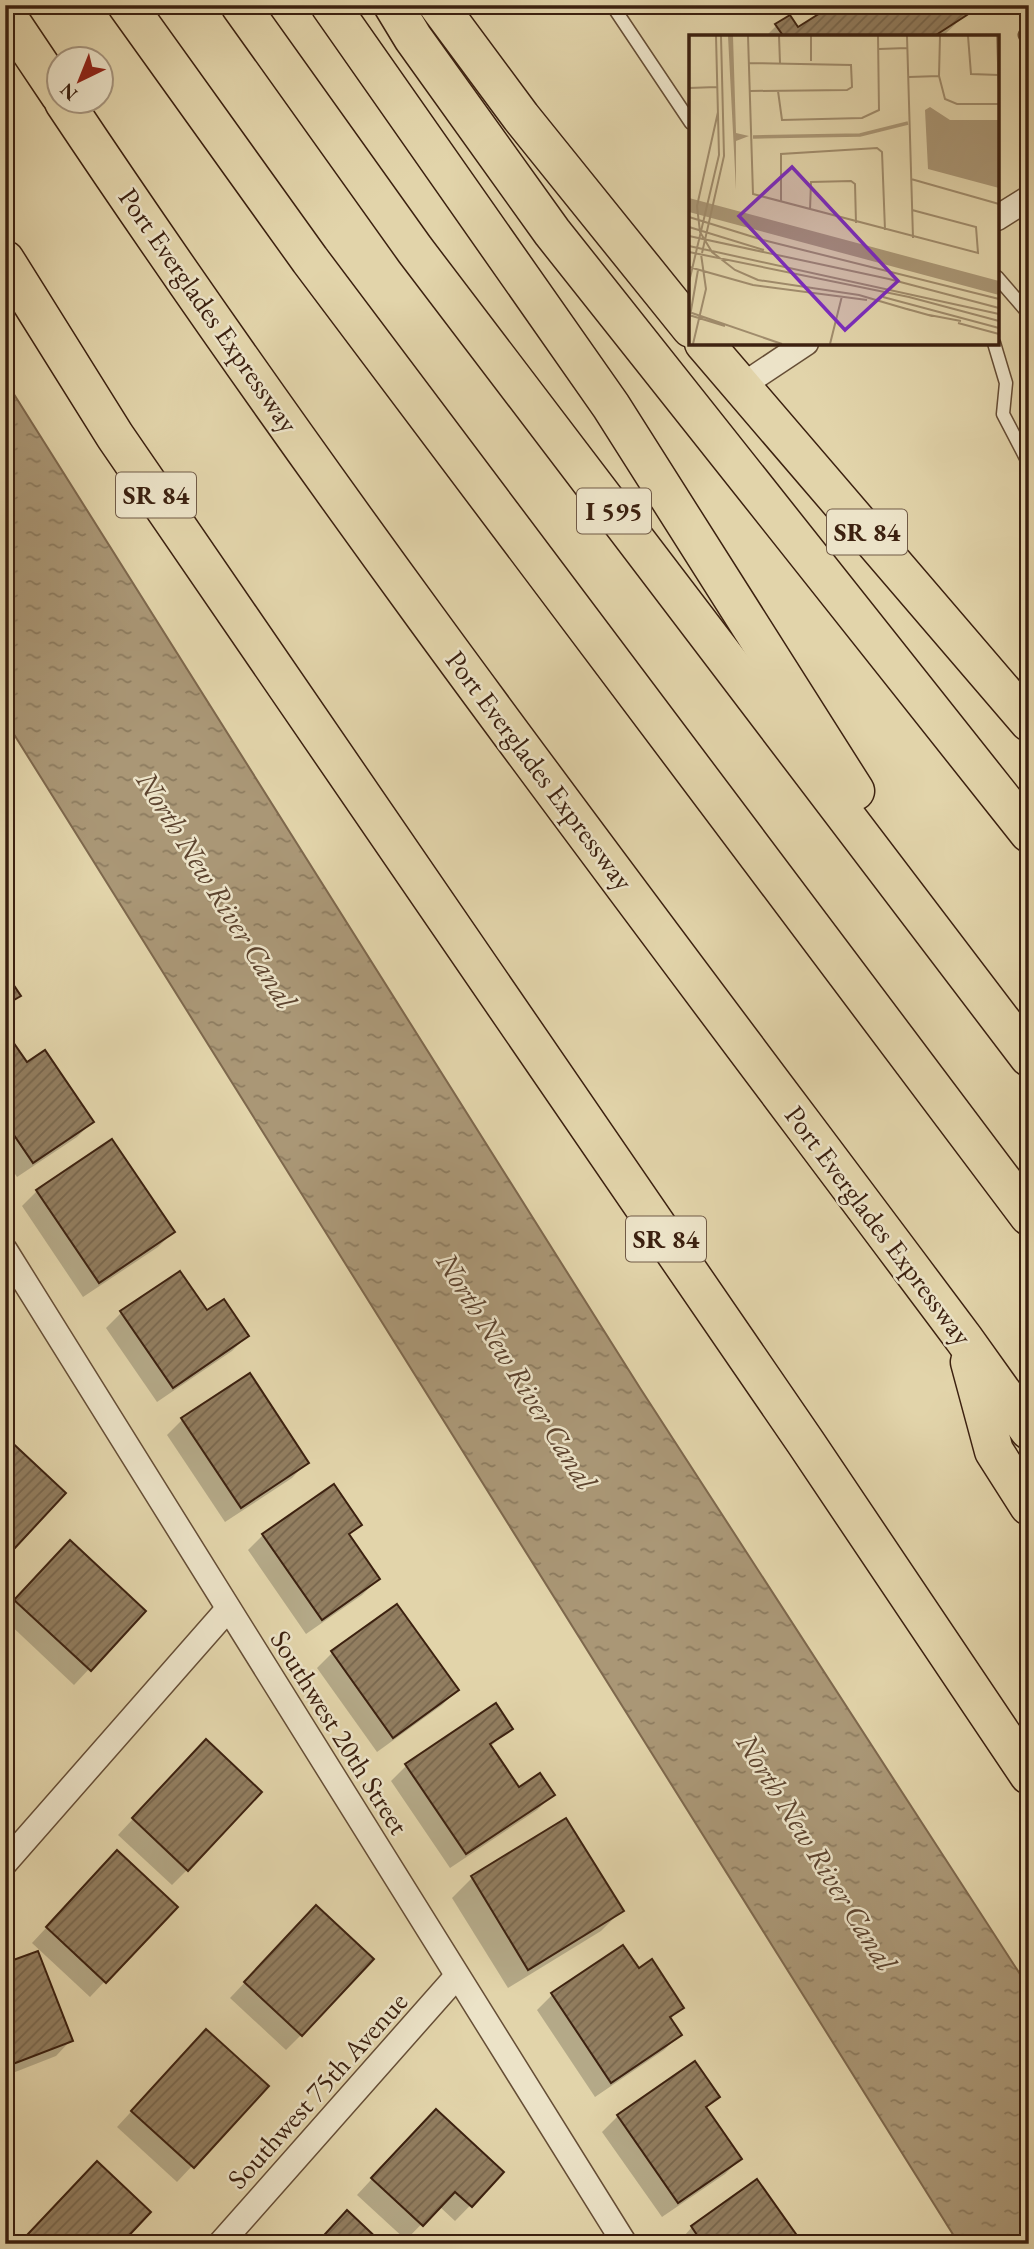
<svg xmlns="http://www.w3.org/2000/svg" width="1034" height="2249" viewBox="0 0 1034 2249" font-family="'EB Garamond',serif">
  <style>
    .water { fill: url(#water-ripples); stroke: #7e684d; stroke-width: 2 }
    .shadow { fill: #0003 }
    .building { fill: url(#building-hatch); stroke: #3c2110; stroke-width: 2 }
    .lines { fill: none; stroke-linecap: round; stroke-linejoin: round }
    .lane-casing { stroke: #664e36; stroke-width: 15 }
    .street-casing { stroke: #664e36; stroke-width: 27 }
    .primary-casing { stroke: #3c2110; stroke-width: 41 }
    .highway-casing { stroke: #3c2110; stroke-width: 41 }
    .lane { stroke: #ece3c8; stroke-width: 12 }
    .street { stroke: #ece3c8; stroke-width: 24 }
    .primary { stroke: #e2d4aa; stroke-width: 38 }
    .highway { stroke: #e2d4aa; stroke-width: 38 }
    .labels { text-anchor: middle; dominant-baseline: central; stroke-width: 5; stroke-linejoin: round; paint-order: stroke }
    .shield { fill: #ece3c8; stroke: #715b47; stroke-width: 2 }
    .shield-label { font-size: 26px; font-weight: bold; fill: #3c2110 }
    .street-label { font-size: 28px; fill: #3c2110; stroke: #ece3c8 }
    .water-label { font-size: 30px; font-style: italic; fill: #5d442f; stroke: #ece3c8 }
    .inset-river { fill: none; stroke: #aa9776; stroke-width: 3.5 }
    .inset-road { fill: none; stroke: #a08c6c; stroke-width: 2 }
    .view { fill: #7b2cbf; fill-opacity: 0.15; stroke: #7b2cbf; stroke-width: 3.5 }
    .inset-edge { fill: none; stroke: #3c2110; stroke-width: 3.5 }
  </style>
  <defs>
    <pattern id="water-ripples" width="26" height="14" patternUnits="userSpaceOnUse" patternTransform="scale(1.75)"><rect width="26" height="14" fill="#aa9776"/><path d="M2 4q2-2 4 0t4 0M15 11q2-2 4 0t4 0" fill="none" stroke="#8c7b5f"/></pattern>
    <pattern id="building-hatch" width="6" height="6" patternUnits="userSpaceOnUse" patternTransform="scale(1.75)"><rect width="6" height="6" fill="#927e60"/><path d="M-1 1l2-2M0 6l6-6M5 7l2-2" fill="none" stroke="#78674e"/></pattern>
  </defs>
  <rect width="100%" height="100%" fill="#e2d4aa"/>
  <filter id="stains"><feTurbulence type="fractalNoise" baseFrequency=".00286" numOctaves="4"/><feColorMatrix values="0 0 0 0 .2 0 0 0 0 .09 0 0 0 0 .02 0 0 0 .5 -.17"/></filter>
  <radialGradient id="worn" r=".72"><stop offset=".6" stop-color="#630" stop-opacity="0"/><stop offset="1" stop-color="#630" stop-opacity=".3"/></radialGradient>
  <path class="water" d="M5,380L640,1388L1029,1988V2244H959L5,720Z"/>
  <g class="shadow">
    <path d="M965,15L942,37H765L777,25L798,30Z"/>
    <path d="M5,1045L92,1122L77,1137L17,1177L5,1159Z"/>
    <path d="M37,1191L173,1232L158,1247L83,1297L22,1206Z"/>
    <path d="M121,1313L247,1336L232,1351L157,1402L106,1328Z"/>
    <path d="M182,1420L307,1462L292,1478L225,1522L167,1435Z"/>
    <path d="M5,1438L13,1547L5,1555Z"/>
    <path d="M360,1524L348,1536L378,1579L362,1595L306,1634L248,1550L263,1535Z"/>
    <path d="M55,1558L89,1669L74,1685L5,1620V1611Z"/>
    <path d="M397,1606L457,1690L442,1705L377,1752L317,1668L332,1653Z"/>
    <path d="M511,1728L490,1747L518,1789L553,1795L537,1810L450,1868L391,1781L406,1766Z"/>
    <path d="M191,1757L187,1870L172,1885L118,1835Z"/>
    <path d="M102,1868L175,1907L90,1997L32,1943Z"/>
    <path d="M472,1878L621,1911L601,1931L508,1988L452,1898Z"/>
    <path d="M301,1923V2035L286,2050L230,1998Z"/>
    <path d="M623,1947L638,1971L682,2007L670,2020L679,2035L664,2050L595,2097L537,2010L552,1995Z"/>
    <path d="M5,1965L71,2040L56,2056L5,2076Z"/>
    <path d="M191,2047L267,2086L177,2182L117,2127Z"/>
    <path d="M694,2064L717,2097L705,2109L740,2159L725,2174L662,2217L602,2132L618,2116Z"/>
    <path d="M421,2126L502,2173L455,2221L439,2206L406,2240L357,2195Z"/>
    <path d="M82,2179L119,2244H21Z"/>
    <path d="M757,2182L801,2244H677L692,2227Z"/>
  </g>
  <g class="building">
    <path d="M833,5H961L967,15L936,35L937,37H784L775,24L790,15L798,27Z"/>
    <path d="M5,972L21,996L5,1005Z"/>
    <path d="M11,1039L27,1062L45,1050L94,1122L33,1163L5,1122V1043Z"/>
    <path d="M112,1139L175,1232L99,1283L36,1190Z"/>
    <path d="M180,1271L207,1310L224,1299L249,1336L173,1388L120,1311Z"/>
    <path d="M250,1373L309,1463L241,1508L181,1418Z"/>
    <path d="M5,1436L66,1493L14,1549L5,1540Z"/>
    <path d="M334,1484L362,1525L349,1534L380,1579L322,1620L262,1534Z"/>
    <path d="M70,1540L146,1611L91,1671L14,1600Z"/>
    <path d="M397,1604L459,1690L393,1738L331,1651Z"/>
    <path d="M496,1703L513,1729L490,1744L519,1787L540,1773L555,1795L466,1854L405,1764Z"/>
    <path d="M206,1739L262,1792L188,1871L132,1818Z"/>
    <path d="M566,1818L624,1911L528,1970L471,1876Z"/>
    <path d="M117,1850L178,1907L106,1983L46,1927Z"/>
    <path d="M316,1905L374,1959L302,2036L244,1982Z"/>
    <path d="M623,1945L639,1968L652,1959L684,2008L670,2017L682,2035L611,2083L551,1993Z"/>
    <path d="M38,1951L73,2041L5,2067V1963Z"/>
    <path d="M206,2029L269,2086L194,2168L131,2111Z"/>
    <path d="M695,2061L720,2097L706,2107L742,2159L678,2203L617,2115Z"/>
    <path d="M436,2109L504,2172L472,2207L455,2192L423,2226L371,2178Z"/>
    <path d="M97,2161L151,2212L121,2244H39L28,2234Z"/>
    <path d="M757,2179L803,2244H703L691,2226Z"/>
    <path d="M347,2210L383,2244H316Z"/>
  </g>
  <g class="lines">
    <g class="lane-casing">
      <g id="lane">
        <path d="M612,5L691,123"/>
        <path d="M1025,35L1029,41"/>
        <path d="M997,277L1029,314"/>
        <path d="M994,343L1006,383L1003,414L1029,464"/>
      </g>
    </g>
    <g class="street-casing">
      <g id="street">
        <path d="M997,218L1029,198"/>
        <path d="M740,387L806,343"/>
        <path d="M5,1250L625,2244"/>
        <path d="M5,1863L228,1609"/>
        <path d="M220,2244L457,1976"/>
      </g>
    </g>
    <g class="primary-casing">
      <g id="primary">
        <path d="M438,5L521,117L691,328"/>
        <path d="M5,260L115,436L806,1443L1029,1775"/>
        <path d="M704,343L1029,722"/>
      </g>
    </g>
    <g class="highway-casing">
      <g id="highway">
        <path d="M127,5L310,260L1029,1216"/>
        <path d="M240,5L415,250L1029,1057"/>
        <path d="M330,5L611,406L855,791"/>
        <path d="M393,5L413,38L552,232L1029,833"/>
        <path d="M5,13L60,95"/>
        <path d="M64,102C347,526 659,931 964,1339L1029,1430"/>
        <path d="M970,1362L994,1451L1029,1506"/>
      </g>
    </g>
    <use href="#lane" class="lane"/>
    <use href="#street" class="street"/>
    <use href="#primary" class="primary"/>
    <use href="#highway" class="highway"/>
  </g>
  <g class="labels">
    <g class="shield">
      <rect x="116" y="472.5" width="80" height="45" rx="5"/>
      <rect x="577" y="488.5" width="74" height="45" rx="5"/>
      <rect x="827" y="509.5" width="80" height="45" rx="5"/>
      <rect x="626" y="1216.5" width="80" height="45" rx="5"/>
    </g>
    <g class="shield-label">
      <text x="156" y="495">SR 84</text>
      <text x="614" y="511">I 595</text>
      <text x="867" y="532">SR 84</text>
      <text x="666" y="1239">SR 84</text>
    </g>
    <g class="street-label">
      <text transform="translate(209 310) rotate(55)">Port Everglades Expressway</text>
      <text transform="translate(540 770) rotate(53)">Port Everglades Expressway</text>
      <text transform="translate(879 1225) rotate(53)">Port Everglades Expressway</text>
      <text transform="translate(340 1732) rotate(58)">Southwest 20th Street</text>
      <text transform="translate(317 2090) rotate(-48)">Southwest 75th Avenue</text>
    </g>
    <g class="water-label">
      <text transform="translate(217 890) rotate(58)">North New River Canal</text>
      <text transform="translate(517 1371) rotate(58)">North New River Canal</text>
      <text transform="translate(817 1852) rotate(58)">North New River Canal</text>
    </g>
  </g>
  <g transform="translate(689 35)">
    <rect width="310" height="310" fill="#e2d4aa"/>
    <path d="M39,1H44L47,98L60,101L47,106V155ZM241,72L261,85H310V153L239,134L236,75ZM0,163L310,246V260L0,177Z" fill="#aa9776"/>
    <path class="inset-river" d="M64,102L171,100L219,88"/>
    <path class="inset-road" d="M59,1L64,159L289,218L287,192L223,175M90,1L91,28M218,1L224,203M251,1L250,41L256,64L268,69H310M279,1L282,39L310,40M308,1L310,55M190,14L218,13M122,26V1M60,28L162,30L163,52L158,55L61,56M220,42L250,41M0,53L28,52M89,56L93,85L173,83L190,75L189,1M29,77L8,171L11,197L23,217L46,235L69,245L170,260L221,275M222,144L310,169M92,167V119L188,113L193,117L196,195M121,175L122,147L162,146L166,149L167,188M0,182L74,205L310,264M0,192L75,215M0,201L200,244L310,273M0,211L310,279M0,217L220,262L310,286M13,218L35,121L32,1M0,232L64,250L178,265M0,247L30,120L27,1M194,262L310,293M218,274L243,281M0,277L93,309M0,280L36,291M240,280L272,286M0,287L9,235M269,288L310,299M4,309L17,254L12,219M141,309L153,261"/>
    <path class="view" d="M103,132L209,246L156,295L50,181Z"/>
    <rect width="310" height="310" class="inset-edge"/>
  </g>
  <rect width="1034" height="2249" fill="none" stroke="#e2d4aa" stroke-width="28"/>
  <rect x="7" y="7" width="1020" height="2235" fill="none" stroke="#3c2110" stroke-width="3.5"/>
  <rect x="14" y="14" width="1006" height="2221" fill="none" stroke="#3c2110" stroke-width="2"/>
  <g transform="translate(80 80) rotate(223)"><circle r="33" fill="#ece3c8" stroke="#a6957e" stroke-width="2"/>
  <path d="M0-5L12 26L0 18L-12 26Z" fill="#8f2418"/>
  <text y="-10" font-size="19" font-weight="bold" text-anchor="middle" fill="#3c2110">N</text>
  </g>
  <rect width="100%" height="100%" filter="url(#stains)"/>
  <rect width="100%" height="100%" fill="url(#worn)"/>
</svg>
